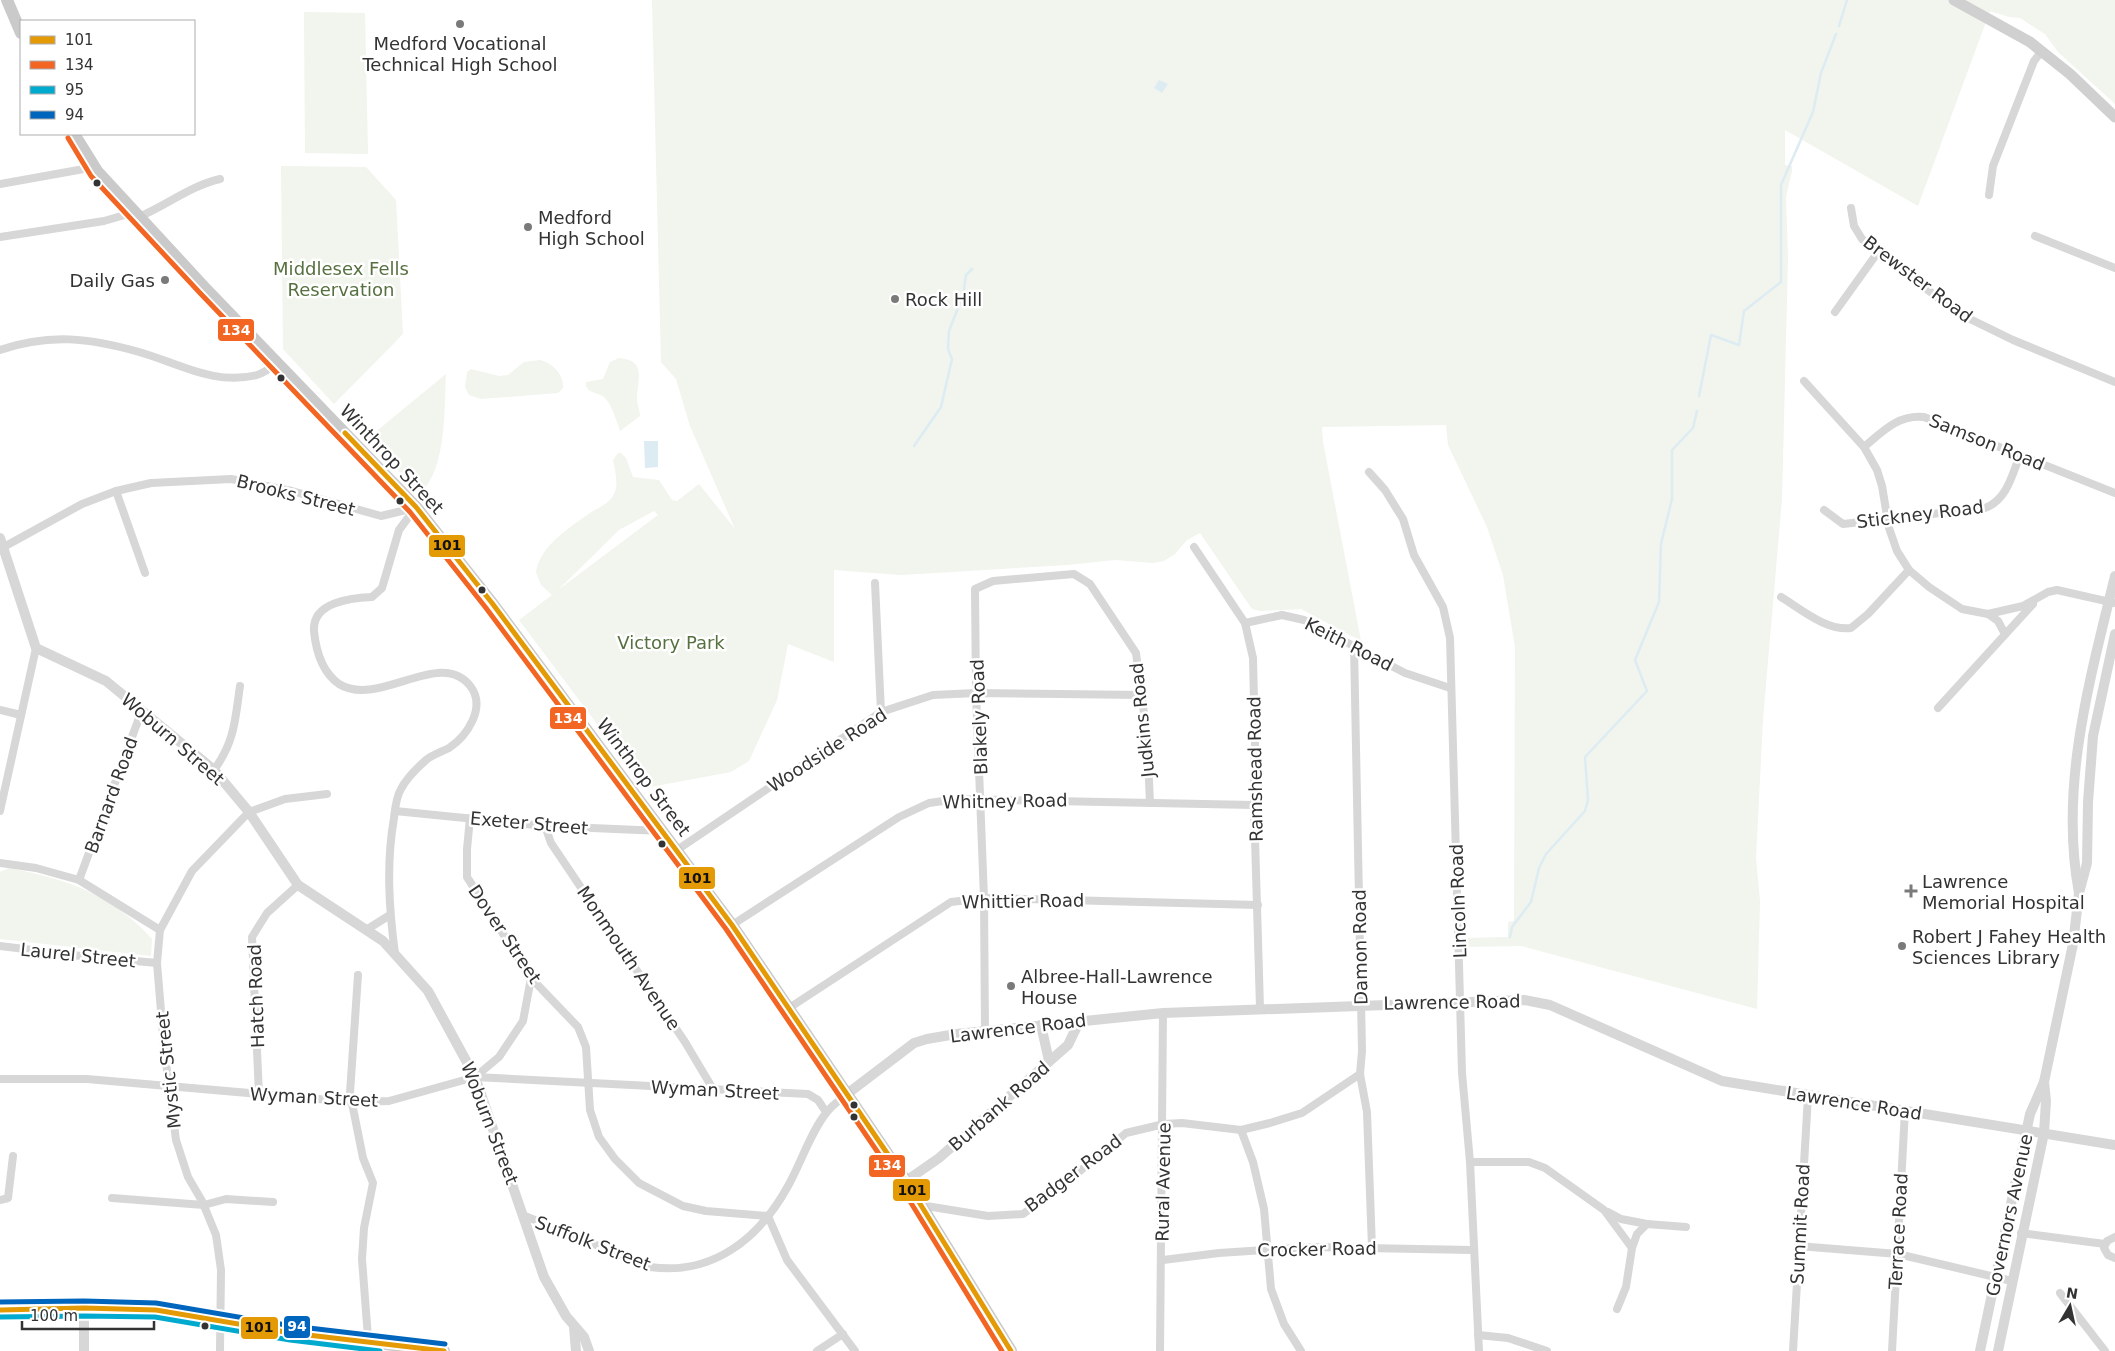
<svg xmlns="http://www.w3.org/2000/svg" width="2115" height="1351" viewBox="0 0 2115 1351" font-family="'DejaVu Sans',sans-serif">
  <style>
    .green { fill: #f1f5ed; fill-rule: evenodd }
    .water { fill: #ddebf3 }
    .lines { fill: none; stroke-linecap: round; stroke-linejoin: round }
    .stream { stroke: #ddebf3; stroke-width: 2.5 }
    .minor { stroke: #d7d7d7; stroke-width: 8 }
    .tertiary { stroke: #d7d7d7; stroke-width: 10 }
    .secondary { stroke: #d0d0d0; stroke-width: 11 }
    .primary { stroke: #cacaca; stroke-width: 12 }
    .bus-1-casing { stroke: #fff; stroke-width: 9 }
    .bus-2-casing { stroke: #fff; stroke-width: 9 }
    .bus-3-casing { stroke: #fff; stroke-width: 9 }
    .bus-4-casing { stroke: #fff; stroke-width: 9 }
    .bus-1 { stroke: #e39a05; stroke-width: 5 }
    .bus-2 { stroke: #f26522; stroke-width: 5 }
    .bus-3 { stroke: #00a9ce; stroke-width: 5 }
    .bus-4 { stroke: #0065bd; stroke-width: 5 }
    .poi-dot { fill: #7a7a7a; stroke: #fff; stroke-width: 2 }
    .bus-dot { fill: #333; stroke: #fff; stroke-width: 2 }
    .labels { text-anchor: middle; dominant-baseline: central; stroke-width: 5; stroke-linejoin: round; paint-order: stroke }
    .poi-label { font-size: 18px; fill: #333; stroke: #fff; text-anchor: start }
    .park-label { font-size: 18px; fill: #56703f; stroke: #fff }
    .street-label { font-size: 18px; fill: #333; stroke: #fff }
    .line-badge { stroke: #fff; stroke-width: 2 }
    .badge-label { font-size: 14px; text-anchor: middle; font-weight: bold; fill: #fff }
    .pale-badge-label { font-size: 14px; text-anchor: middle; font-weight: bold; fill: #111 }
  </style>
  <rect width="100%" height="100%" fill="#fff"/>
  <g class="green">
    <path d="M652,0H2115V104L2058,52L2045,34L2020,18L2009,17L1990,11L1918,206L1785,130V165L1792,166V171L1786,197L1788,258L1782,499L1763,719L1756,858L1760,901L1757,1009L1521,946L1466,947V938L1508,937V922L1514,921L1515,647L1503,575L1487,527L1448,445L1446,425L1322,427L1323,442L1361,641L1301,609L1260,611L1252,609L1200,533L1187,540L1175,554L1164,561L1153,563L1115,560L1067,565L901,575L834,570V662L788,644L777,700L749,761L731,772L645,788L519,620L552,595L541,585L536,572C540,546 570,527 590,513C598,508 610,503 614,494C619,485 615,470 613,460L618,453H621L626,458L633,477L659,480L672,500L677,501L699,484L735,529L690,426L676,379L661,362ZM654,511L658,515L558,590L619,530Z"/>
    <path d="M304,12L365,13L368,154L305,153Z"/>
    <path d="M281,166L366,167L396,200L403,334L334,404L283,349Z"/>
    <path d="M619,358C649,360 636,384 637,400C637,405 640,410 640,416L620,431C617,422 612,405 605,398C599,392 589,394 586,386V382L603,379L610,362Z"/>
    <path d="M540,360C552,363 564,374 563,388L558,393L481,399L469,395L465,387L467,372L471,369L499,376L508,375L524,362Z"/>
    <path d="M446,374C444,408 447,469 420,493L367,439Z"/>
    <path d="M9,868C68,880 110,893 152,939L151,956L0,939V872Z"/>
  </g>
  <g class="water">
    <path d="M1159,80L1168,84L1162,93L1154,88Z"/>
    <path d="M644,441H658V467L645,468Z"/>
  </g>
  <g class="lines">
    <g class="stream">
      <path d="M1839,26L1847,0"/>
      <path d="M1699,396L1711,335L1739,345L1744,311L1781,282V185L1813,112L1821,73L1836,34"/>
      <path d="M914,446L941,407L952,359L948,349L949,331L963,295L966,275L972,269"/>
      <path d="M1510,937L1512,927L1531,902L1539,868L1546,854L1585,811L1588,800L1585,757L1647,691L1635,660L1659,602L1661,544L1672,499V450L1693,428L1697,411"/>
    </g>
    <g class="minor">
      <path d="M0,184L95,167"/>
      <path d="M1989,195L1993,166L2034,61L2042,51"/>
      <path d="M1851,208L1854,226L1862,239L1946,304L1970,319L2013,340L2115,382"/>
      <path d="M139,217C167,205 190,186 220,179"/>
      <path d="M2035,236L2115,268"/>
      <path d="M0,237L104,221L135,212"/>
      <path d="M1835,312L1878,252"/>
      <path d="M0,350C49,333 90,338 139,352C178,363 215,386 257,375C264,373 271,367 278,364"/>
      <path d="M1804,381L1864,447L1877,470L1882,486L1889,528L1897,551L1909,570L1929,587L1962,609L1988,614L2023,606L2048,592L2057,590L2115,603"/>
      <path d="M1864,447C1882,432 1898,414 1924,417L2115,493"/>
      <path d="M1369,472L1385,490L1403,519L1414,555L1443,607L1450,638L1462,1073L1470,1162L1479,1351"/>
      <path d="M116,491L145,573"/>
      <path d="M1824,510L1843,524L1985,508C2007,500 2012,475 2020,455"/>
      <path d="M1194,547L1245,623L1253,658L1255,742L1254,805L1260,1008"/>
      <path d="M0,549L82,504L116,491L151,483L231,479L292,491L381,516L414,508"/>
      <path d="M875,583L881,712"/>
      <path d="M1781,597C1801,609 1826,631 1851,628L1868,614L1909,570"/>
      <path d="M1988,614L1998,621L2005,634"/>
      <path d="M1245,623L1282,615L1304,620L1405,673L1450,688"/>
      <path d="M1354,646L1362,1051L1360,1074L1367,1112L1372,1248"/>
      <path d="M1938,708L2033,604"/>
      <path d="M0,710L21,715"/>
      <path d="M214,770C235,741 235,720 240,686"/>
      <path d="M0,811L36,648"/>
      <path d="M395,811L545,826L662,831"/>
      <path d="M470,818L467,849V877L531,978L578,1027L586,1047L590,1110L599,1137L615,1159L639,1183L683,1206L706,1211L768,1216L787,1260L855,1351"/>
      <path d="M545,826L551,843L685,1042L713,1089"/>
      <path d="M677,850L881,712L933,695L976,693L1143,695"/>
      <path d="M0,863L36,868L79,880L160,930"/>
      <path d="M79,880L142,710"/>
      <path d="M732,925L899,817L929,803L957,799L1254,805"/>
      <path d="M366,930L390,915"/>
      <path d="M0,946L81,956L157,963"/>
      <path d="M395,954C389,908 386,864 394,818C395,809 396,797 401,789C406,779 417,768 426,760C432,755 441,752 449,748C467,736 486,708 471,687C441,646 379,709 339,684C322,672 316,652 314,631C312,602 351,598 372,597L382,588L399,530L416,507"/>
      <path d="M358,975L350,1093L363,1158L373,1183L364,1228L362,1259L369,1351"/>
      <path d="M789,1008L951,902L984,898L1258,905"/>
      <path d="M985,1032L984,898L976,693L975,589L993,581L1074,574L1090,584L1136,653L1147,737L1150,803"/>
      <path d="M475,1077L499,1057L523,1021L531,978"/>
      <path d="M0,1079H87L353,1102L389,1101L475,1077L808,1094L818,1100L826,1112"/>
      <path d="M259,1095L252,937L267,913L298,885"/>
      <path d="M1241,1130L1253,1162L1264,1209L1271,1289L1284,1324L1301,1351"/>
      <path d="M1470,1162H1529L1545,1168L1604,1210L1632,1248L1626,1287L1617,1309"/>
      <path d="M112,1198L204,1205L226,1199L273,1202"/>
      <path d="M0,1200L8,1198L13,1156"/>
      <path d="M920,1205L988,1216L1023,1214L1057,1190L1126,1133L1164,1124L1182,1123L1241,1130L1270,1123L1302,1113L1360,1074"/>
      <path d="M1608,1212L1621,1219L1647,1224"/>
      <path d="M525,1216L650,1267C712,1276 759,1239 788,1186C800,1165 812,1129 827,1112C832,1105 840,1100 847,1094"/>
      <path d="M2021,1233L2105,1244"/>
      <path d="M2115,1237L2107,1241L2104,1248L2108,1255L2115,1258"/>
      <path d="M1798,1246L1898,1254L2012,1281"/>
      <path d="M1632,1248L1637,1234L1647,1224L1686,1227"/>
      <path d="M1163,1260L1219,1253L1311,1247L1472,1250"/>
      <path d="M2060,1293L2105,1351"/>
      <path d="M1478,1335L1508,1338L1547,1351"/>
      <path d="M220,1351L221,1270L216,1235L202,1201L188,1177L176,1140L164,1047L157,963L160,930L192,871L249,812L285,799L327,794"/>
      <path d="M817,1351L843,1334"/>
      <path d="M1160,1351L1163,1013"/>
      <path d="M1793,1351L1808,1096"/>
      <path d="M1892,1351L1905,1110"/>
    </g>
    <g class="tertiary">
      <path d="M0,538L36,648L106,681L214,770L249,812L298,885L383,941L428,991L475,1077L544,1277L566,1316L584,1337L589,1351"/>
      <path d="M2079,893C2059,786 2090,679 2115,576"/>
      <path d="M1041,1025L1049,1061"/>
      <path d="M847,1094L914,1043L927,1039L956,1034L1163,1013L1524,1000L1550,1005L1722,1081L2115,1145"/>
      <path d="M906,1181L939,1158L1068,1045L1080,1020"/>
      <path d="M574,1327L576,1351"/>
      <path d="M84,1351V1308"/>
      <path d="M1980,1351L2030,1114L2044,1082L2073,944L2079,893L2087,863L2088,802L2093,736L2115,634"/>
      <path d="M1998,1351L2044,1133L2046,1101L2044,1082"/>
    </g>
    <path class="secondary" d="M1954,0L2030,42L2070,74L2115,117"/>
    <g class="primary">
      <path d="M7,0L21,33"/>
      <path d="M74,134L97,171L205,288L416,507L492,603L732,925L906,1181L1011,1351"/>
      <path d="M0,1310L84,1308L156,1310L291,1333L444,1351"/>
    </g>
    <g class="bus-1-casing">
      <g id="bus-1">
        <path d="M345,433L416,507L492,603L732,925L906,1181L1011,1351"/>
        <path d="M0,1310L84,1308L156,1310L291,1333L444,1351"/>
      </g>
    </g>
    <g class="bus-2-casing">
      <path id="bus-2" d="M68,138L91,176L200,293L410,512L486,608L726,929L900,1185L1002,1351"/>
    </g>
    <g class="bus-3-casing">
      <path id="bus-3" d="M0,1317L84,1316L155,1317L290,1340L380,1351"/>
    </g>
    <g class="bus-4-casing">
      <path id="bus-4" d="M0,1302L84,1301L156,1303L292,1326L445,1344"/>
    </g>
    <use href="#bus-1" class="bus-1"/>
    <use href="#bus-2" class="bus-2"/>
    <use href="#bus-3" class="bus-3"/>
    <use href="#bus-4" class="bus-4"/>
  </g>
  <g class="poi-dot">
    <circle cx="460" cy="24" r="5"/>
    <circle cx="528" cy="227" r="5"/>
    <circle cx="165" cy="280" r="5"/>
    <circle cx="895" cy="299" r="5"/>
    <path d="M1908.5 883.5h5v5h5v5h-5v5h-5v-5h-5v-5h5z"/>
    <circle cx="1902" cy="946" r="5"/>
    <circle cx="1011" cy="986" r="5"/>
  </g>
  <g class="bus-dot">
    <circle cx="97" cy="183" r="4.5"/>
    <circle cx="281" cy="378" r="4.5"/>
    <circle cx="400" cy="501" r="4.5"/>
    <circle cx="482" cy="590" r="4.5"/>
    <circle cx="662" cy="844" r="4.5"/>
    <circle cx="854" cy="1105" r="4.5"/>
    <circle cx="854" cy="1117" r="4.5"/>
    <circle cx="205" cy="1326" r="4.5"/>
  </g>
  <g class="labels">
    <g class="poi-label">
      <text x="460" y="43" text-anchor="middle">Medford Vocational<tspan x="460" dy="21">Technical High School</tspan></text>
      <text x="538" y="217">Medford<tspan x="538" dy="21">High School</tspan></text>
      <text x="155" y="280" text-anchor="end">Daily Gas</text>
      <text x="905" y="299">Rock Hill</text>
      <text x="1922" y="881">Lawrence<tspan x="1922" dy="21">Memorial Hospital</tspan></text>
      <text x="1912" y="936">Robert J Fahey Health<tspan x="1912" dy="21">Sciences Library</tspan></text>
      <text x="1021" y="976">Albree-Hall-Lawrence<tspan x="1021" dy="21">House</tspan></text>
    </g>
    <g class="park-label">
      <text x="341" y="268">Middlesex Fells<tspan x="341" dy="21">Reservation</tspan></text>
      <text x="671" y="642">Victory Park</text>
    </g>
    <g class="street-label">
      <text transform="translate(1918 279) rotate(37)">Brewster Road</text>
      <text transform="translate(1987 442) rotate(22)">Samson Road</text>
      <text transform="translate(392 459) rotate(47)">Winthrop Street</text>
      <text transform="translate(296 495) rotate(14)">Brooks Street</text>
      <text transform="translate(1920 514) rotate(-7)">Stickney Road</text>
      <text transform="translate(1349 644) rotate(27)">Keith Road</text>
      <text transform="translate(979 717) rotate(-92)">Blakely Road</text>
      <text transform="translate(1142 720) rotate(-96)">Judkins Road</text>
      <text transform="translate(173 739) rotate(41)">Woburn Street</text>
      <text transform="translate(827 750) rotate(-33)">Woodside Road</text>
      <text transform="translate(1255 769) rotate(-91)">Ramshead Road</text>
      <text transform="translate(644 777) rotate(53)">Winthrop Street</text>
      <text transform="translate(111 795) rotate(-70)">Barnard Road</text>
      <text transform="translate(1005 801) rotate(-1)">Whitney Road</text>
      <text transform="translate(529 823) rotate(5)">Exeter Street</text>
      <text transform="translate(1023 901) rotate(-1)">Whittier Road</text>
      <text transform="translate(1458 901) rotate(-92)">Lincoln Road</text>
      <text transform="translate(505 934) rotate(56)">Dover Street</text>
      <text transform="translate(1360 947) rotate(-91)">Damon Road</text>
      <text transform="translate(78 955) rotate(6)">Laurel Street</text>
      <text transform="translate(629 958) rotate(56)">Monmouth Avenue</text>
      <text transform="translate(256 996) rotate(-92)">Hatch Road</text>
      <text transform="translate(1452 1002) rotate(-1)">Lawrence Road</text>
      <text transform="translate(1018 1028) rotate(-7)">Lawrence Road</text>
      <text transform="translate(168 1070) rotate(-96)">Mystic Street</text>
      <text transform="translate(715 1090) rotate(3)">Wyman Street</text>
      <text transform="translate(314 1097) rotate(3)">Wyman Street</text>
      <text transform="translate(1854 1103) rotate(9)">Lawrence Road</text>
      <text transform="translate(999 1106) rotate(-41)">Burbank Road</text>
      <text transform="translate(490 1123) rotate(69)">Woburn Street</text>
      <text transform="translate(1073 1173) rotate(-37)">Badger Road</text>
      <text transform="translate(1163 1182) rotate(-89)">Rural Avenue</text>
      <text transform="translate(2009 1215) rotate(-78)">Governors Avenue</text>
      <text transform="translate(1800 1224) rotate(-87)">Summit Road</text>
      <text transform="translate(1898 1231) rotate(-87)">Terrace Road</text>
      <text transform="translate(593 1243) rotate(21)">Suffolk Street</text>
      <text transform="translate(1317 1249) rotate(-1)">Crocker Road</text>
    </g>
  </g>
  <g class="line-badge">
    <rect x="217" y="318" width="38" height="24" rx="5" fill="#f26522"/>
    <rect x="428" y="534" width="38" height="24" rx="5" fill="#e39a05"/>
    <rect x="549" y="706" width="38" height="24" rx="5" fill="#f26522"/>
    <rect x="678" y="866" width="38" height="24" rx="5" fill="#e39a05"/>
    <rect x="868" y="1154" width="38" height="24" rx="5" fill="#f26522"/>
    <rect x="892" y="1178" width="39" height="24" rx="5" fill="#e39a05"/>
    <rect x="283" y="1315" width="28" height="24" rx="5" fill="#0065bd"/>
    <rect x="240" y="1316" width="39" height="24" rx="5" fill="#e39a05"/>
  </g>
  <g class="badge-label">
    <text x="236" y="335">134</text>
    <text x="568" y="723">134</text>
    <text x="887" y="1170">134</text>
    <text x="297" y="1331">94</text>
  </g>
  <g class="pale-badge-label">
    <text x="447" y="550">101</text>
    <text x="697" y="883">101</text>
    <text x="912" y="1195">101</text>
    <text x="259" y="1332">101</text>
  </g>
  <rect x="20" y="20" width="175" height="115" fill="#ffffff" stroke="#adadad"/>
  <rect x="30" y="36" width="25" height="8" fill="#e39a05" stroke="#adadad"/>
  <text x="65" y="45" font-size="15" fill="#333333">101</text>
  <rect x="30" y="61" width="25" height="8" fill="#f26522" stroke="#adadad"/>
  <text x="65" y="70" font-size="15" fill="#333333">134</text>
  <rect x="30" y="86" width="25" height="8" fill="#00a9ce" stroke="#adadad"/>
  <text x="65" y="95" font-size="15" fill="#333333">95</text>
  <rect x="30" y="111" width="25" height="8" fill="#0065bd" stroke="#adadad"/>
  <text x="65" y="120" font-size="15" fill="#333333">94</text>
  <g transform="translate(2070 1306) rotate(9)" stroke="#ffffff" stroke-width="4" paint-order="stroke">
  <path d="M0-4L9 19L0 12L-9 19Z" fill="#333333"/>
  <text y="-8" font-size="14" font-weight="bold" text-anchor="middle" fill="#333333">N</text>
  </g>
  <path d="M22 1321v8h132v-8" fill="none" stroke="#333333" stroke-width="2.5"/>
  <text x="30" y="1321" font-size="15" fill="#333333" stroke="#ffffff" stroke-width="4" paint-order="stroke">100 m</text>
</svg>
